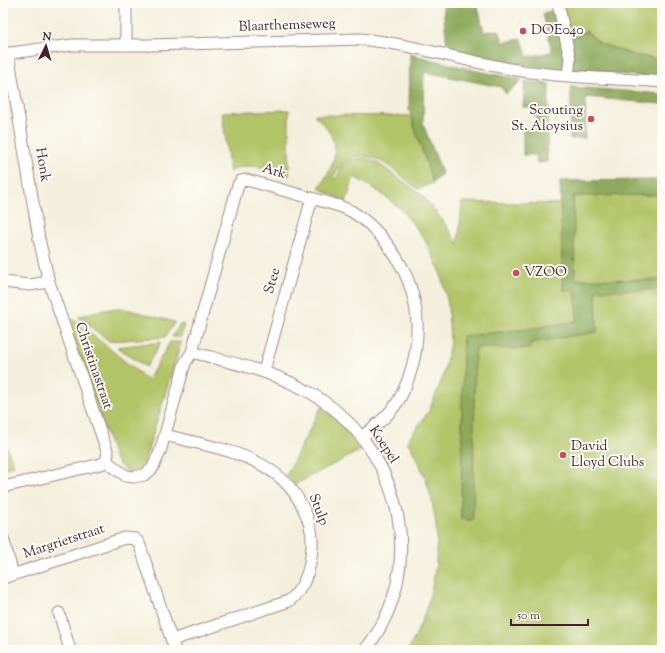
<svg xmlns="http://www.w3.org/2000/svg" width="665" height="653" viewBox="0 0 665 653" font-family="'Sorts Mill Goudy',serif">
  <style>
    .green { fill: #b2c468; stroke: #7e724a }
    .forest { fill: #8daa5c; stroke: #6c6444 }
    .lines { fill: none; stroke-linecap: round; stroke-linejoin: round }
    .minor-casing { stroke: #9f8784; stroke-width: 13 }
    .minor { stroke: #fff; stroke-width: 11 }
    .poi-dot { fill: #d1495b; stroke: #fdfcf7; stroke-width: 1.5 }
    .labels { text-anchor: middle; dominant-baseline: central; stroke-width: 4; stroke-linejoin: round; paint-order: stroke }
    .street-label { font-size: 14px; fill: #4a1f2b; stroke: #fdfcf7 }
    .poi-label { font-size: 14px; fill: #4a1f2b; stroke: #fdfcf7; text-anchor: start }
  </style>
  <rect width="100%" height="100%" fill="#fdfcf7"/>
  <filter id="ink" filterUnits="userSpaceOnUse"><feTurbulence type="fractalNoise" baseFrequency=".025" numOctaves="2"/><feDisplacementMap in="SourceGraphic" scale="8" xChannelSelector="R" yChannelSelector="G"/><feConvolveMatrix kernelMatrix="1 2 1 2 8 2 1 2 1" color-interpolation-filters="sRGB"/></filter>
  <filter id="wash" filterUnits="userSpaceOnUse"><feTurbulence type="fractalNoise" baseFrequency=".012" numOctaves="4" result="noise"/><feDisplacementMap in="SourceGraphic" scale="16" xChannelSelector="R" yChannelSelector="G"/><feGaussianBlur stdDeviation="0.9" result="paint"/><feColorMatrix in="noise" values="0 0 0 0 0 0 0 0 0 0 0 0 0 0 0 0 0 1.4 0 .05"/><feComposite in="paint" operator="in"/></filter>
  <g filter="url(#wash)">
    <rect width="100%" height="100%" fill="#f4efdc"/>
    <g class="green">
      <path d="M563,3H662V60L634,55L601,44L586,31L571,39Z"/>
      <path d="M289,110V176C270,171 247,159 230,172L222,112Z"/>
      <path d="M314,115L411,116L433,183L418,189C390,168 360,133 333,177L336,179L342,167L352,160L365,158L376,162L422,195L446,225L458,244L462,202L561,204L563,290L576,291L577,322L529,329L463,336L461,519L467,343L528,344L591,326L590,284L662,286V650H408C445,584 448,506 407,441L429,411L443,377L450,343L448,304L440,271L424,238L402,210L378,191L354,177L346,202L319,188C339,159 342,139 314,115Z"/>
      <path d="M662,195V280L575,279L573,196Z"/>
      <path d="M111,309H126L175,322L165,337L109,341L78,317L94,312Z"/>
      <path d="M73,319L148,380L170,342H181L144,463C131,480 120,469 113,454L68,323Z"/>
      <path d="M180,324L184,325L180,337H172Z"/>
      <path d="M161,342L146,367L117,347Z"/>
      <path d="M321,407L342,424L361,450L294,485L286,476Z"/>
      <path d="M6,445L14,465L3,469V446Z"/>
    </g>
    <g class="forest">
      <path d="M443,3H477L484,32L499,30L503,42L522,39L527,57L552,52L543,13L555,10L568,65L565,70L518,64L447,48Z"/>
      <path d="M586,31L601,44L634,55L662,60V78L573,70L571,39Z"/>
      <path d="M410,54L473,70L522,80L506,94L501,87L424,72L423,124L442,173L433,183L409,110Z"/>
      <path d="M525,81L549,84L547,162L537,163L536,155H523V128L537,127V108L523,107Z"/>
      <path d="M571,87L662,94V104L586,97L585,138L570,139Z"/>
      <path d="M662,180V195L573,196L575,279L662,280V290H596L597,332L530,343V349L475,348L473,521L461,519L463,336L529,329L577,321L576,291L563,290L560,181Z"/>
    </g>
  </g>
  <g filter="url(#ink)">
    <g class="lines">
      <g class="minor-casing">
        <g id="minor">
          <path d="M558,3L570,59L568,75"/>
          <path d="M126,45V3"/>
          <path d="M3,54L72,45H150L360,39C413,44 463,61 516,70C564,78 614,78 662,82"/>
          <path d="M3,282L30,285L49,282"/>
          <path d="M192,352C232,363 273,371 309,392C400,444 432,566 365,650"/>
          <path d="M264,371L312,198"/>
          <path d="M165,435C214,448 277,454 302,506C309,519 313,532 312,546C311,566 305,588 289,601L172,640"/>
          <path d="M106,461L126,476L134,477L144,475L152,469L160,452L185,363L192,352L238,185L241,181L247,180C268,186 290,192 311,198C325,202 339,205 351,211C365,219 378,232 387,244C423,290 426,346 400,398C392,413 375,426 362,437"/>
          <path d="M3,487L101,464L106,461L108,454L49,282L39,239L8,53"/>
          <path d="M3,538L13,575"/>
          <path d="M3,578L125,538L135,539L139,543L175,650"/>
          <path d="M59,613L70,650"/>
        </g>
      </g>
      <use href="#minor" class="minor"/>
    </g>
  </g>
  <g class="poi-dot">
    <circle cx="523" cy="31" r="4"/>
    <circle cx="591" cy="119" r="4"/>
    <circle cx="516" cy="273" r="4"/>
    <circle cx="563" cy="455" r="4"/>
  </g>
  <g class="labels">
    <g class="street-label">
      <text transform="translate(287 26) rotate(-2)">Blaarthemseweg</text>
      <text transform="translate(42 165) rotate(81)">Honk</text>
      <text transform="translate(274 172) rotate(16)">Ark</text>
      <text transform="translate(273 281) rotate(-74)">Stee</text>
      <text transform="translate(93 366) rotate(71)">Christinastraat</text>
      <text transform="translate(383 445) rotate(57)">Koepel</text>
      <text transform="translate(318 510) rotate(69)">Stulp</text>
      <text transform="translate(64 542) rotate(-18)">Margrietstraat</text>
    </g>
    <g class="poi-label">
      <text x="531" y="31">DOE040</text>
      <text x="583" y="111" text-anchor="end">Scouting<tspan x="583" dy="16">St. Aloysius</tspan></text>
      <text x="524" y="273">VZOO</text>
      <text x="571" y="447">David<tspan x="571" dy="16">Lloyd Clubs</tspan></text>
    </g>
  </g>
  <rect width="665" height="653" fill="none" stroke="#fdfcf7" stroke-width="16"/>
  <g transform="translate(46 46) rotate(5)" stroke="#fdfcf7" stroke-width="3" paint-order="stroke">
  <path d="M0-3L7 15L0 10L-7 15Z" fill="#4a1f2b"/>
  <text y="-6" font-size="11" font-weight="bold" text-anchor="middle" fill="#4a1f2b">N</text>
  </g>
  <path d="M511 619v6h77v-6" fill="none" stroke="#4a1f2b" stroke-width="2"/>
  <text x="517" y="619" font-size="12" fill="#4a1f2b" stroke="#fdfcf7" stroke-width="3" paint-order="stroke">50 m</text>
</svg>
